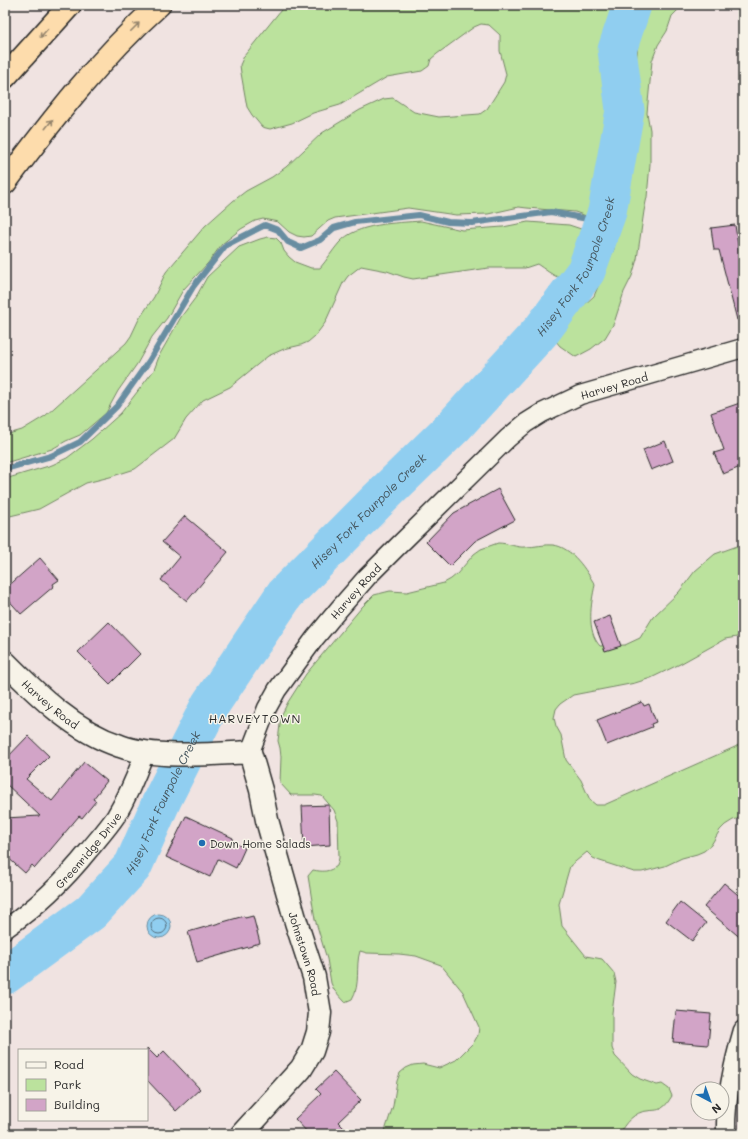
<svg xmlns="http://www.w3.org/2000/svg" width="748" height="1139" viewBox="0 0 748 1139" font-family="Mali,sans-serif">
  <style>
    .green { fill: #bbe29d; stroke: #738664 }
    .water { fill: #90cef0; stroke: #688da1 }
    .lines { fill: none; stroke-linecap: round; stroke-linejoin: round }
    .shore { stroke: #536c7a; stroke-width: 1 }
    .stream { stroke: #688da1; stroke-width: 6 }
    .river { stroke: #90cef0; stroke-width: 39 }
    .building { fill: #d2a4c7; stroke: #2b2b2b }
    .street-casing { stroke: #2b2b2b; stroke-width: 21 }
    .secondary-casing { stroke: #2b2b2b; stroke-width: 25 }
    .highway-casing { stroke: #2b2b2b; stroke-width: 25 }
    .street { stroke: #f7f3e8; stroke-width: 18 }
    .secondary { stroke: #f7f3e8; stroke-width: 22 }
    .highway { stroke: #fddcac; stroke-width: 22 }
    .oneway { stroke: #94846c }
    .poi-dot { fill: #1f6fb2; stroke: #f7f3e8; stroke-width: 1.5 }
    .labels { text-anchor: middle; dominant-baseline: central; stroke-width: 3; stroke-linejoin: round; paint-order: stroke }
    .street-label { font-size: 11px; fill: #2b2b2b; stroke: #f7f3e8 }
    .poi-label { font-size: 11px; fill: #2b2b2b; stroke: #f7f3e8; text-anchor: start }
    .water-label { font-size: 12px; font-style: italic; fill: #44545c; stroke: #f7f3e8 }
    .neighbourhood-label { font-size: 12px; letter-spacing: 1px; fill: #2b2b2b; stroke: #f7f3e8 }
  </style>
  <rect width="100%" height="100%" fill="#f0e3e1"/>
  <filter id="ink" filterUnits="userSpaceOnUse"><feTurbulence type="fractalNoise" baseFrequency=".025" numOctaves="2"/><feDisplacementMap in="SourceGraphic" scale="8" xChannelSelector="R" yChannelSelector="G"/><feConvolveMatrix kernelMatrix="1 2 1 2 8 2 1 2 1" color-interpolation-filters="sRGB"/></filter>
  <g filter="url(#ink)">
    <g class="green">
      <path d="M285,5H623L619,11L610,41L609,81L614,114L612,142L616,164L614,172L604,192L602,200L599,206L589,217L575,212L527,208L519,207L488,214L456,215L408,208L335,218L328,221L311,236L304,237L297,236L289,232L278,222L263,219L255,221L241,229L222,244L208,263L183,290L167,318L152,337L137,364L118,391L106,413L80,435L66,441L52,449L5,463V435L22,430L45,416L126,343L131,336L139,319L154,297L166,272L205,226L233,201L246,191L272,177L286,167L322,133L360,110L384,99L393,98L414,112L439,117L480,114L487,109L504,82L506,74L500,51V35L489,25L481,24L474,27L437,54L431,59L429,66L422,71L387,77L340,105L313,113L292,123L270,129L262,127L252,115L247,107L241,73L240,65L244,56Z"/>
      <path d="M647,5H683L672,16L667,31L658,45L652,61L647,113L650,130V164L647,197L644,211L637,259L632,276L624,292L614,323L605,338L591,349L576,357L560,346L555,340L558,333L566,321L594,296L614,249L639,122C632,94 635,72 638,44C639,31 640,17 647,5Z"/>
      <path d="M421,221L462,230L503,227L528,222L569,225L584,230L589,235C587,256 581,272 560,278C551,275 545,269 537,264L525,268H489L413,279L404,277L387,271L361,266L348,276L343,283L325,323L315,336L308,342L301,345L284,349L268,356L230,387L203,400L186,419L174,439L135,469L110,477L86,483L39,509L10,516H5V479L52,465L67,458L92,439L121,413L154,370L160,354L172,333L181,317L196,297L207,277L239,247L260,239L268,237L276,238L281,243L284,251L289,257L295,262L311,268H320C327,260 332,251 339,243C356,223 397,223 421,221Z"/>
      <path d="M498,543C508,543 517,548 525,547C535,547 544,544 553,545C572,547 586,570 595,585C591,603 586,631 600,646L625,645L640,638L653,617L679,592L695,571L715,554L743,544V636L725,639L680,664L651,678L635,683L573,695L560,704L556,709L554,718L556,726L561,735L566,760L581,780L590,800L596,805H604L735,747L743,742V817L733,820L725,825L720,830L711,845L704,851L697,854L682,858L665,866L642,872H634L600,861L593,858L587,852L570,866L559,904L562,926L586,956L602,959L614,973L616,982L612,1013V1048L615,1056L632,1074L640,1079L657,1085L662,1084L669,1089L672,1096C669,1100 667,1105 662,1108C657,1111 653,1110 647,1111C636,1111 623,1124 620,1134H384L393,1106L397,1081L400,1073L406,1068L413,1065L423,1064L439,1068L456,1060L474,1042L478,1035L479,1027L463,992L441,965L416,956L399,954L367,953L360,951C355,967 361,984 352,999L345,1002L334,990L331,983L327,959L315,919L308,876L313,870C323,872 329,872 337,866L339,858L338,821L334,810L322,796L315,795H291L280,783L281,757L280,748L278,741L281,716L288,702L306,674L362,607L374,595L390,591L407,592L444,583L451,579L457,574L474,554L481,549Z"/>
    </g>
    <circle class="water" cx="159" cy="926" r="12"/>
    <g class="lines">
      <circle class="shore" cx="159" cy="926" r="8"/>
      <path class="stream" d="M5,469L51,456L80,442L117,406L149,361L193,287L226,245L265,225L278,230L288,242L301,248L320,240L334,228L355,222L419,215L448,222L472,223L551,212L603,222"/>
      <path class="river" id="s1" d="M5,975L91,912L133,866L163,798L210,705L285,594L376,502L454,426L542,330L586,271L607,212L625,110L617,50L632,5"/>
    </g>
    <g class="building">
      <path d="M735,225L739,252L743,251V319L737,320L719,250H714L711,228Z"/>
      <path d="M740,403L743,412V466L723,474L714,453L724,450L711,413Z"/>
      <path d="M665,441L673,461L651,470L643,450Z"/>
      <path d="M498,489L515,520L475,541L450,566L426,542L454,513Z"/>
      <path d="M185,516L228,552L187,601L161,580L180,557L162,542Z"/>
      <path d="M40,558L59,580L53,584L54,586L21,614L5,596V589Z"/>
      <path d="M610,616L621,646L605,651L594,622Z"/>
      <path d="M109,622L140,654L110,684L78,652Z"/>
      <path d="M642,702L644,706L649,704L656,722L651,724L652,727L607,745L597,720Z"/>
      <path d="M28,736L49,756L26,779L52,801L84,762L107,781L93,799L96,801L82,818L79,816L35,868L32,865L25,873L5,855V818L40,816L5,783V760Z"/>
      <path d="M329,805L330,845L304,847L302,806Z"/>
      <path d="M186,816L233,838L232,842L245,848L236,868L218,859L210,877L166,857Z"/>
      <path d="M724,883L743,899V940L704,907Z"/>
      <path d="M680,902L706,923L692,941L666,921Z"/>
      <path d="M244,916L245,918L253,916L260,943L252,945V946L197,962L188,932Z"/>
      <path d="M676,1011L711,1014L708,1045L673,1042Z"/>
      <path d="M147,1048L157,1058L164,1051L200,1089L176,1111L147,1080Z"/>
      <path d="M334,1072L361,1100L338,1122L350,1134H309L295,1119L321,1094L316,1089Z"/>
    </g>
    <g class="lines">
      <g class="street-casing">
        <g id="street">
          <path id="s2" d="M250,752L267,708L277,690L315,638L339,609L367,577L398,546L508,438L526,423L542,413L580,395L743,348"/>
          <path id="s3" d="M5,929C37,907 65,880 89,850C98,839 108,828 116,816C128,796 137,774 145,752"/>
          <path d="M726,1134C725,1099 733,1064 743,1030"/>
        </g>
      </g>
      <g class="secondary-casing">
        <g id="secondary">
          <path id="s4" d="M5,662C38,695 74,731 120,746C156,759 212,754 250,752L261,790L267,820L296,922L314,977L320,1013L318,1032L312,1051L301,1069L242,1134"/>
        </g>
      </g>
      <g class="highway-casing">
        <g id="highway">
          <path d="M5,77L70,5"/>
          <path d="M5,183C52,120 100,58 159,5"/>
        </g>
      </g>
      <use href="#street" class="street"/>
      <use href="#secondary" class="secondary"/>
      <use href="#highway" class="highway"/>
    </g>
    <defs><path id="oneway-shaft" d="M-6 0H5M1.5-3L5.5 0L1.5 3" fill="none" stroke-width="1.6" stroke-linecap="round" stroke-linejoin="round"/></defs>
    <g class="oneway">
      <use href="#oneway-shaft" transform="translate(135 27) rotate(-45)"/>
      <use href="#oneway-shaft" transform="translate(44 33) rotate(132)"/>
      <use href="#oneway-shaft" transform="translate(49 124) rotate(-51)"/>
    </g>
  </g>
  <circle class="poi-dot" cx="202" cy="843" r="4"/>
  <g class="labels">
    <g class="street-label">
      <text stroke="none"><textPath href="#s2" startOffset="530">Harvey Road</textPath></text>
      <text stroke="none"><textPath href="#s2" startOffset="194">Harvey Road</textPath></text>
      <text stroke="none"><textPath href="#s4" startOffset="62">Harvey Road</textPath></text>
      <text stroke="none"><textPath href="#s3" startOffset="115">Greenridge Drive</textPath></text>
      <text stroke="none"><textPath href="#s4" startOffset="484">Johnstown Road</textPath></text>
    </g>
    <g class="poi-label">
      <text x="210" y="843">Down Home Salads</text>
    </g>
    <g class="water-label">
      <text stroke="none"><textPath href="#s1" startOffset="923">Hisey Fork Fourpole Creek</textPath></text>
      <text stroke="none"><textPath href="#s1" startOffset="599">Hisey Fork Fourpole Creek</textPath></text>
      <text stroke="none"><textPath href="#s1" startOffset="239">Hisey Fork Fourpole Creek</textPath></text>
    </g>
    <g class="neighbourhood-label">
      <text x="255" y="718">HARVEYTOWN</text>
    </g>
  </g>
  <rect width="748" height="1139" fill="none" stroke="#f7f3e8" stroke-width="20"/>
  <rect x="10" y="10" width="728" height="1119" fill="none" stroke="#2b2b2b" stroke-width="1.5" filter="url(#ink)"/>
  <rect x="18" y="1049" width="130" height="72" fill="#f7f3e8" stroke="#a5a39c"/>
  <rect x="26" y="1062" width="20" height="6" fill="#f7f3e8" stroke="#a5a39c"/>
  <text x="54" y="1069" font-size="12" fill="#2b2b2b">Road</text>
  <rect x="26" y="1079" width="20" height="12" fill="#bbe29d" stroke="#a5a39c"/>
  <text x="54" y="1089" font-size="12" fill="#2b2b2b">Park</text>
  <rect x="26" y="1099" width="20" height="12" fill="#d2a4c7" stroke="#a5a39c"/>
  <text x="54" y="1109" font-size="12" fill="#2b2b2b">Building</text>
  <g transform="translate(710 1101) rotate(139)"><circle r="19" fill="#f7f3e8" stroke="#a5a39c"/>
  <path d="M0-3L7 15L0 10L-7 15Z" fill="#1f6fb2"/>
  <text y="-6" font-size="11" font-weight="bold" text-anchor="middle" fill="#2b2b2b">N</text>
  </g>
</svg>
